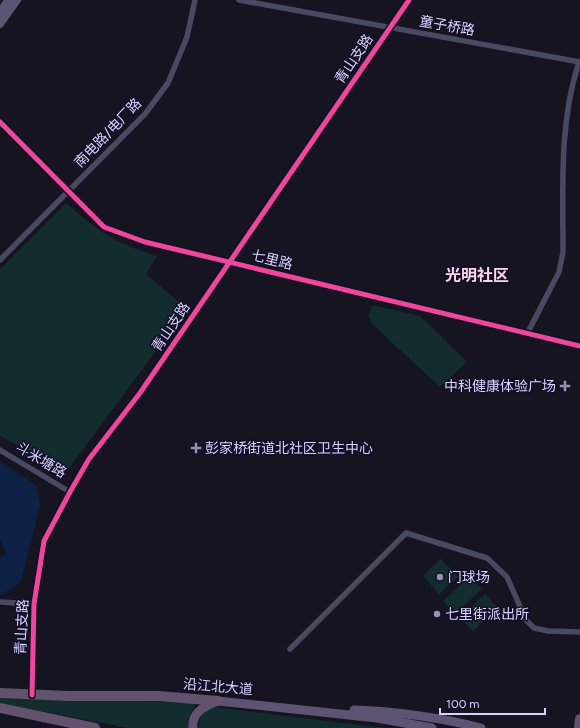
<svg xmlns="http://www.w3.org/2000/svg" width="580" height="728" viewBox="0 0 580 728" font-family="Figtree,'Noto Sans SC',sans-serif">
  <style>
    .green { fill: #132c2d }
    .water { fill: #0d2144 }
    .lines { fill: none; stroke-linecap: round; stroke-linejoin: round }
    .minor { stroke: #4a4962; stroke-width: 5.5 }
    .tertiary { stroke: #4a4962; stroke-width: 7 }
    .secondary { stroke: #575674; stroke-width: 8 }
    .primary { stroke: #5e5373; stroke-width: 9 }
    .trunk { stroke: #62526e; stroke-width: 10 }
    .cycleway-casing { stroke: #130f26; stroke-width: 8 }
    .cycleway { stroke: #ed469a; stroke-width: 5 }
    .poi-dot { fill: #9591b1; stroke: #130f26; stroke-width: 1.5 }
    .labels { text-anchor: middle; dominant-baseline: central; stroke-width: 3; stroke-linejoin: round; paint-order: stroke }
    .street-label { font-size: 14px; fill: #d9d4ff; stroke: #130f26 }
    .poi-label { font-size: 14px; fill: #d9d4ff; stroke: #130f26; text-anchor: start }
    .quarter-label { font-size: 16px; font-weight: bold; fill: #ffd6f0; stroke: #130f26 }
  </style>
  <rect width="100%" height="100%" fill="#161421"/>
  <g class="green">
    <path d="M66,203C99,232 115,243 157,256L146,274L187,309L67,471L0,436V269Z"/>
    <path d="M373,305L420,316L467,362L440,387L372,324L368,315Z"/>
    <path d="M441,559L458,577L439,594L423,576Z"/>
    <path d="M470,576L482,589L455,614L443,601Z"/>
    <path d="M485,594L498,608L473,631L460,618Z"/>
    <path d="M0,698C65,702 131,699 196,703L188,719V728H128L0,703Z"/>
    <path d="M213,707L368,726L389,728H199C197,717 205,711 213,707Z"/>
  </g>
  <path class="water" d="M0,461L37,486L40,505L21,582L2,595H0V558L6,554L0,539Z"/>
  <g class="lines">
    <g class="minor">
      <path d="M239,0L580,62"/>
      <path d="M0,260L145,114L168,83L187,37L195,0"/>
      <path d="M527,334L559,272L563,252C563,189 559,122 579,62"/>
      <path d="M0,450L70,492"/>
      <path d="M0,602L34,604"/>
      <path d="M290,649L406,533L487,558L507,577L526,620L534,628L548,631L580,632"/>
    </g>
    <g class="tertiary">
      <path d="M0,122L104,227L145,242L580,346"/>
      <path d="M32,695L34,604L44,541L70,492L89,459L140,393L409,0"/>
    </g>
    <g class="secondary">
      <path d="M0,13L8,0"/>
      <path d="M0,24L17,0"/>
    </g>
    <g class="primary">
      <path d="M354,710C394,711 443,718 481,728"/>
      <path d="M193,728C191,713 206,705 218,701L377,718L432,728"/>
    </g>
    <g class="trunk">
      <path d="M0,693L69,696H159L218,701"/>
      <path d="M0,708L95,728"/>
      <path d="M579,728L580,719"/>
    </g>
    <g class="cycleway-casing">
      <g id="cycleway">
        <path d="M0,122L104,227L145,242L580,346"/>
        <path d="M32,695L34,604L44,541L70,492L89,459L140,393L409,0"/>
      </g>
    </g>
    <use href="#cycleway" class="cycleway"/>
  </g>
  <g class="poi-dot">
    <path d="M563 380h4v4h4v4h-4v4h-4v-4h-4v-4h4z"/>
    <path d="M194 442h4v4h4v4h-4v4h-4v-4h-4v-4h4z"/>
    <circle cx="440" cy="577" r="4"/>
    <circle cx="437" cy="614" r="4"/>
  </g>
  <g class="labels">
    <g class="street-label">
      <text transform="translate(447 26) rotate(10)">童子桥路</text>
      <text transform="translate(354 59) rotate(-56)">青山支路</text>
      <text transform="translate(108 133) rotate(-46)">南电路/电厂路</text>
      <text transform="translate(272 260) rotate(14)">七里路</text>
      <text transform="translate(171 327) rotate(-56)">青山支路</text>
      <text transform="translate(41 460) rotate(31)">斗米塘路</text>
      <text transform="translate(22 627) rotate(-87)">青山支路</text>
      <text transform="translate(218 687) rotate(5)">沿江北大道</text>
    </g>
    <g class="poi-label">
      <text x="556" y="386" text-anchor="end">中科健康体验广场</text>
      <text x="205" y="448">彭家桥街道北社区卫生中心</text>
      <text x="448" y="577">门球场</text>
      <text x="445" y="614">七里街派出所</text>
    </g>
    <g class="quarter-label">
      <text x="477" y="275">光明社区</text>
    </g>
  </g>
  <path d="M440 708v6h105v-6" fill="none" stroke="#d9d4ff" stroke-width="2"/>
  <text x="446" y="708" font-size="12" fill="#d9d4ff" stroke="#130f26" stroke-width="3" paint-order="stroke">100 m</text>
</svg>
